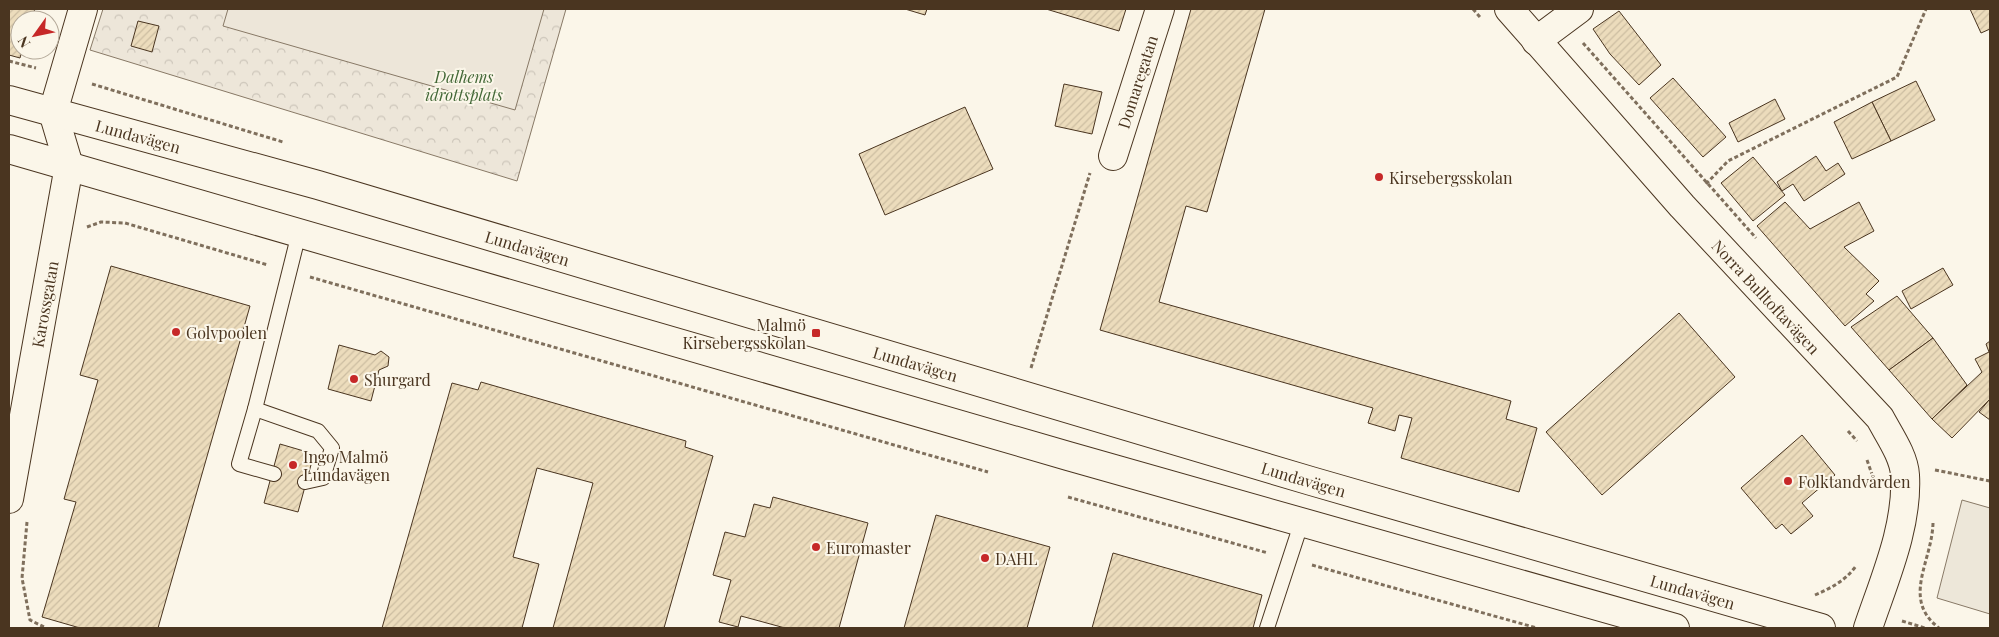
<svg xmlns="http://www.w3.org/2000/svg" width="1999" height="637" viewBox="0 0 1999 637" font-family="'Playfair Display',serif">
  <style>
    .park { fill: url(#park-crowns); stroke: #887966 }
    .garden { fill: #ede6d9; stroke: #887966 }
    .parking { fill: #ede7d9; stroke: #887966 }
    .building { fill: url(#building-hatch); stroke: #4a3520 }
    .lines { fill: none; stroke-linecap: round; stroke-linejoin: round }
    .service-casing { stroke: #4a3520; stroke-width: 16 }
    .minor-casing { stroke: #4a3520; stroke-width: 30 }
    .secondary-casing { stroke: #4a3520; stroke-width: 30 }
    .path { stroke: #7f6f5c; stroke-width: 3; stroke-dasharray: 4 2.5; stroke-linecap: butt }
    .service { stroke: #fbf6e9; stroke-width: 14 }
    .minor { stroke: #fbf6e9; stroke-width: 28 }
    .secondary { stroke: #fbf6e9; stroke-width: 28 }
    .poi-dot { fill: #c62828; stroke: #fbf6e9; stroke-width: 2 }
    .labels { text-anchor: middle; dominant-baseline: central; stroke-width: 4; stroke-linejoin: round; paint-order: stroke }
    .park-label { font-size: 16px; font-style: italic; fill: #436837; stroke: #fbf6e9 }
    .street-label { font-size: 16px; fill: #4a3520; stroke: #fbf6e9 }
    .poi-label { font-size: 16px; fill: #4a3520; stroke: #fbf6e9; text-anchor: start }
  </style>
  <defs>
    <pattern id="park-crowns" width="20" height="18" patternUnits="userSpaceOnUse" patternTransform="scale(1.25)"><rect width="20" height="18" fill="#ede6d9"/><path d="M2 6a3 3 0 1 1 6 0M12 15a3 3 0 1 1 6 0" fill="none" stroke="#cdc6ba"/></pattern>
    <pattern id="building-hatch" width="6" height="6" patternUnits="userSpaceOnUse" patternTransform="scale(1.25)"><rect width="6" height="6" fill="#ecdcbc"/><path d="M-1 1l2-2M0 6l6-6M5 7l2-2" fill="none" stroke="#ccbda1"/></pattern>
  </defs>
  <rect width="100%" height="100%" fill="#fbf6e9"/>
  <path class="park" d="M103,9H566L517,181L90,50Z"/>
  <path class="garden" d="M228,9H544L515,110L223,26Z"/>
  <path class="parking" d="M1962,500L1990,508V614L1937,598Z"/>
  <g class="building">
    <path d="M9,9H35L31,20H20V50H22L20,58L9,55Z"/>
    <path d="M905,9H927L925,15Z"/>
    <path d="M1046,9H1126L1119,31Z"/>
    <path d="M1191,9H1265L1207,212L1186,206L1159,302L1511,401L1506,419L1537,428L1519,492L1401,458L1412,418L1399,415L1395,431L1368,423L1373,408L1100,330Z"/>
    <path d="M1970,9H1990V29L1981,33Z"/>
    <path d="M1619,11L1661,65L1639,85L1610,54L1593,29Z"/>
    <path d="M138,21L159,26L152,52L131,46Z"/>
    <path d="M1673,78L1726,137L1703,157L1650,98Z"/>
    <path d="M1916,81L1935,120L1891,141L1872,102Z"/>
    <path d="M1064,84L1102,92L1092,134L1055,126Z"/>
    <path d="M1775,99L1785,119L1738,142L1729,123Z"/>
    <path d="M1872,102L1891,141L1852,159L1834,122Z"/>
    <path d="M965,107L993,169L885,215L859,154Z"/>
    <path d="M1816,156L1826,171L1838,163L1845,174L1804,201L1793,184L1782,191L1777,182Z"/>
    <path d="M1753,157L1785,195L1753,221L1721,183Z"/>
    <path d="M1785,202L1810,229L1859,202L1874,231L1844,247L1879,281L1866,294L1874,301L1845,326L1757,226Z"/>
    <path d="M111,266L250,306L158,628H80L42,617L76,502L64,499L98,380L80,375Z"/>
    <path d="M1943,268L1953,285L1911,309L1902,291Z"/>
    <path d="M1897,296L1933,338L1889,370L1851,327Z"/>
    <path d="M1679,313L1735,377L1602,495L1546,432Z"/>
    <path d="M1933,338L1967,385L1932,419L1889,370Z"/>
    <path d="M1990,341V399L1952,438L1932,419L1982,372L1975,359L1989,352L1986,344Z"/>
    <path d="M339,345L375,355L381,351L389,357L388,366L379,370L371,401L328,389Z"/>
    <path d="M481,382L686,441L685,447L713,456L664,628H553L593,483L537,468L513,557L539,564L522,628H382L452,383L478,390Z"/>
    <path d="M1990,399V420L1979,412Z"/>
    <path d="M1802,435L1835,475L1802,503L1813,516L1791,534L1782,524L1776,529L1741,488Z"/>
    <path d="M280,444L314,454L298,512L264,503Z"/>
    <path d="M773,497L868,523L839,628H785L741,616L738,627L719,622L731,580L713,575L725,532L745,537L754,504L770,508Z"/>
    <path d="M936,515L1050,547L1027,628H904Z"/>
    <path d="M1113,553L1262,595L1253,628H1092Z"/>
  </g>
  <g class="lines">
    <g class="service-casing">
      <g id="service">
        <path d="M299,233L255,409L318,431L332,448L323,478L305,482"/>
        <path d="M255,409L239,464L274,474"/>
        <path d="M1267,628L1302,521"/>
      </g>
    </g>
    <g class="minor-casing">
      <g id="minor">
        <path id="s1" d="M1509,9L1682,206L1880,418C1889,435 1904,456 1905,475C1908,527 1884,580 1868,628"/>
        <path d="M1536,41L1579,9"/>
        <path id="s2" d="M1113,156L1160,9"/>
        <path id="s3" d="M9,499L69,166L53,112L83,9"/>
      </g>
    </g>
    <g class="secondary-casing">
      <g id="secondary">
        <path id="s4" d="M9,100L318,185L1311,481L1821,628"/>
        <path d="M9,149L1068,456L1675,628"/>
      </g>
    </g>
    <g class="path">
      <path d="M1473,9L1480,17"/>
      <path d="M1583,43L1756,238"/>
      <path d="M9,61L36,68"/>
      <path d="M92,84L283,142"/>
      <path d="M1706,184L1728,161L1897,77L1926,9"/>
      <path d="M87,227L101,222L125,223L268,265"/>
      <path d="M310,277L988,472"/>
      <path d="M1031,368L1090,173"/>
      <path d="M1848,431L1857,441"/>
      <path d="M1867,460L1874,480"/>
      <path d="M1935,470L1990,481"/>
      <path d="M1068,497L1268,553"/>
      <path d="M27,522L22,578L30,620L46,628"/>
      <path d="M1933,523C1932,562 1901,599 1939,628"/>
      <path d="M1312,565L1537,628"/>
      <path d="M1815,595C1831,588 1845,581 1856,566"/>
      <path d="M1902,621L1925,628"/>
    </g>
    <use href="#service" class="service"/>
    <use href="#minor" class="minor"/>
    <use href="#secondary" class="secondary"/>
  </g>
  <g class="poi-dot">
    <circle cx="1379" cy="177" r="5"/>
    <circle cx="176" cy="332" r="5"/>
    <rect x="811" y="328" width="10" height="10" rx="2.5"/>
    <circle cx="354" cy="379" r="5"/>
    <circle cx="293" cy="465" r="5"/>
    <circle cx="1788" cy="481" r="5"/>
    <circle cx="816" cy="547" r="5"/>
    <circle cx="985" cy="558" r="5"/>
  </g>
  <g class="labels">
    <g class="park-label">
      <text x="464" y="76">Dalhems<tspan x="464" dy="18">idrottsplats</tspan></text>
    </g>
    <g class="street-label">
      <text stroke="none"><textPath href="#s2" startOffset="78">Domaregatan</textPath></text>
      <text stroke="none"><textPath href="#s4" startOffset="134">Lundavägen</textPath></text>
      <text stroke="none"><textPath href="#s4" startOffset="539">Lundavägen</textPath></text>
      <text stroke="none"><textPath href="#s1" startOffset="386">Norra Bulltoftavägen</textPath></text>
      <text stroke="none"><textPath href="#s3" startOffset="198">Karossgatan</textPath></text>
      <text stroke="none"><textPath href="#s4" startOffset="944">Lundavägen</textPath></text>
      <text stroke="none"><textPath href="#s4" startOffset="1349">Lundavägen</textPath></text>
      <text stroke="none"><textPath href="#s4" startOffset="1754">Lundavägen</textPath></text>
    </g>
    <g class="poi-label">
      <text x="1389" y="177">Kirsebergsskolan</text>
      <text x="806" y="324" text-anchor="end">Malmö<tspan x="806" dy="18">Kirsebergsskolan</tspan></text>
      <text x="186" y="332">Golvpoolen</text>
      <text x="364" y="379">Shurgard</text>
      <text x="303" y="456">Ingo Malmö<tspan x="303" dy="18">Lundavägen</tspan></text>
      <text x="1798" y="481">Folktandvården</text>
      <text x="826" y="547">Euromaster</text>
      <text x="995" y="558">DAHL</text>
    </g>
  </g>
  <rect width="1999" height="637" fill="none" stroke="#4a3520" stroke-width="20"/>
  <g transform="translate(35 35) rotate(237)"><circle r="24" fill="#fbf6e9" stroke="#b4a999"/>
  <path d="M0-4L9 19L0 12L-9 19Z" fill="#c62828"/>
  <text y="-8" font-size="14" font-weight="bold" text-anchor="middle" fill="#4a3520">N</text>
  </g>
</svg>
